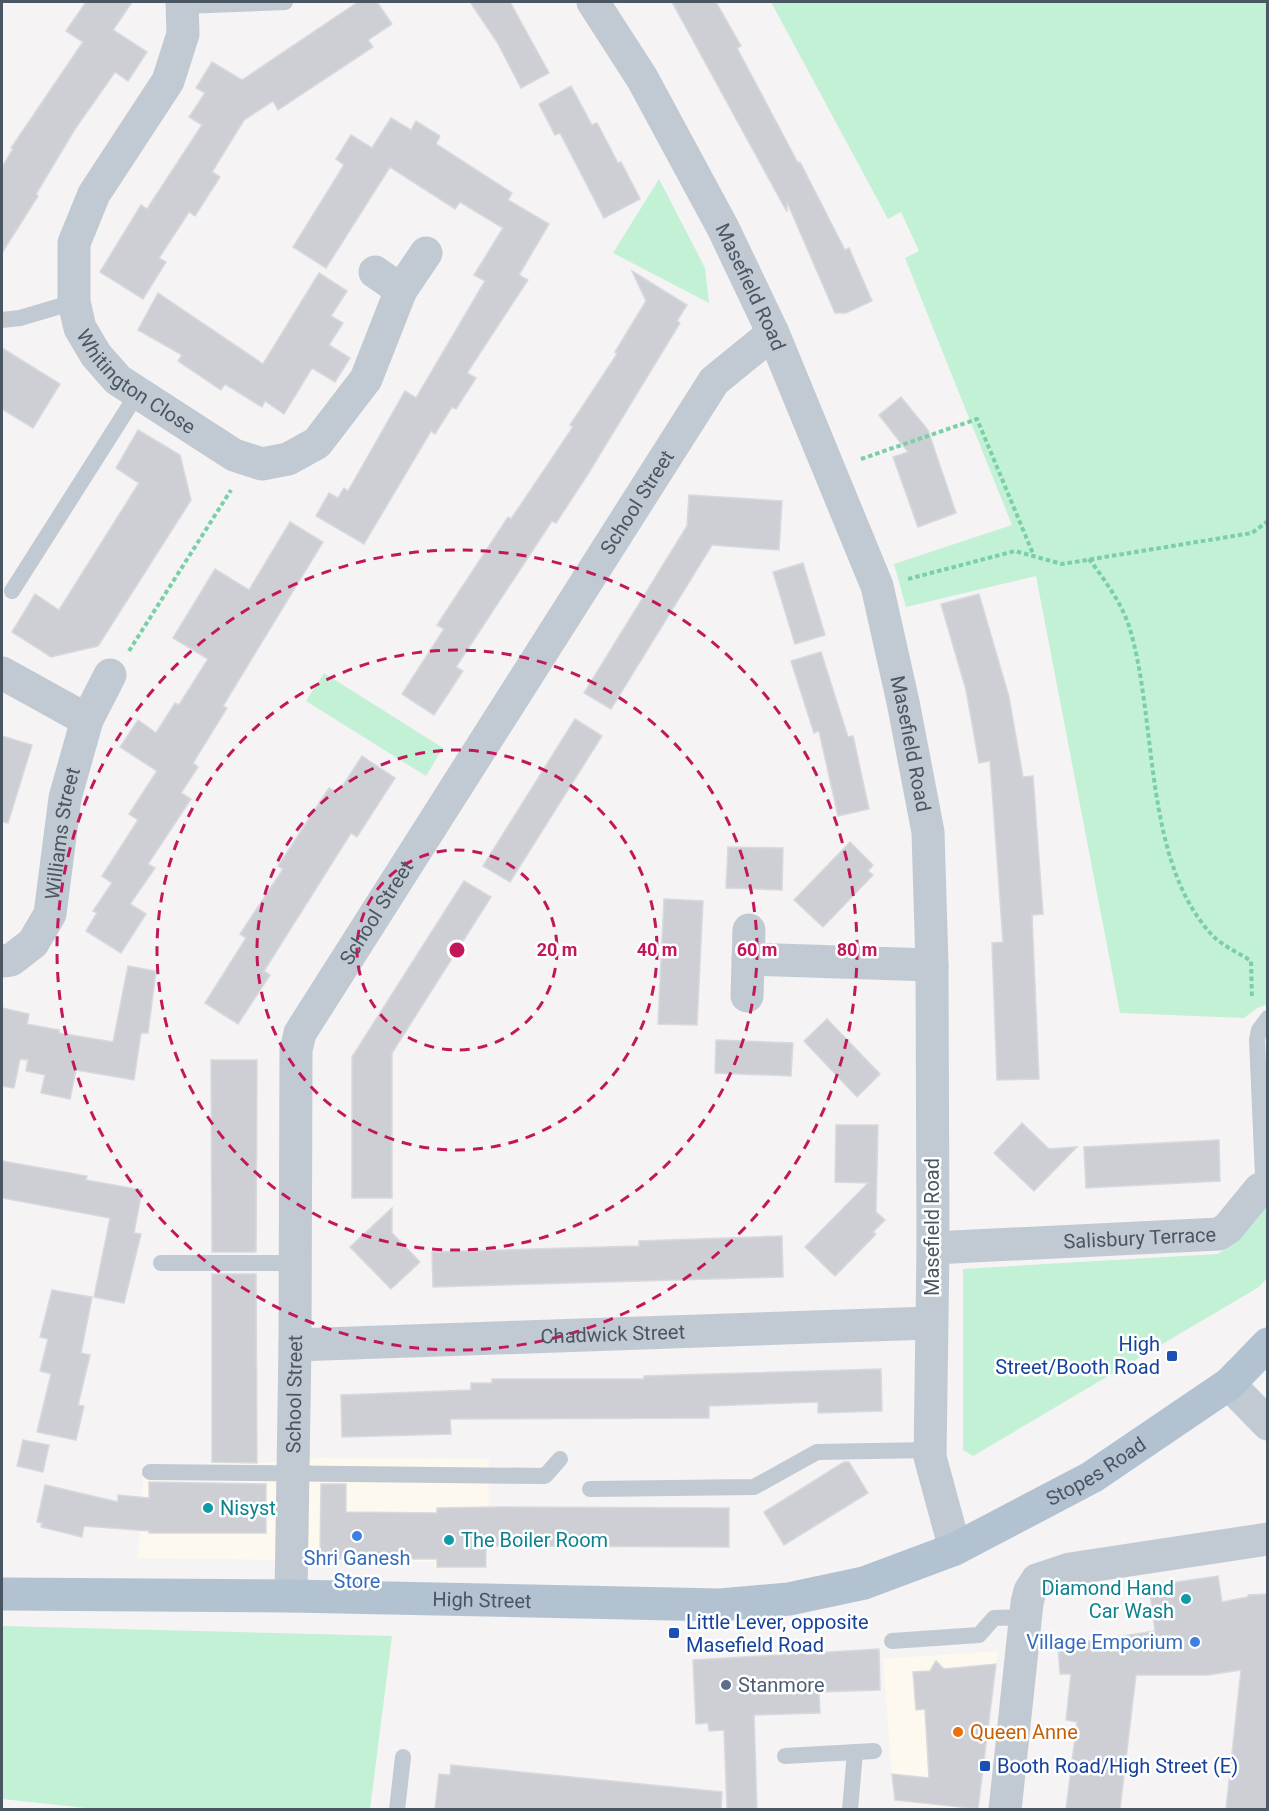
<svg xmlns="http://www.w3.org/2000/svg" width="1269" height="1811" viewBox="0 0 1269 1811" font-family="Roboto,sans-serif">
  <style>
    .commercial { fill: #fdf9ef }
    .green { fill: #c3f1d5 }
    .building { fill: #cdcfd5; stroke: #d7d9de; stroke-width: 1.5 }
    .lines { fill: none; stroke-linecap: round; stroke-linejoin: round }
    .path { stroke: #7ad0a6; stroke-width: 4; stroke-dasharray: 4.5 3; stroke-linecap: butt }
    .lane { stroke: #c1cad2; stroke-width: 16 }
    .street { stroke: #c1cad2; stroke-width: 33 }
    .primary { stroke: #b3c2d1; stroke-width: 33 }
    .ring { fill: none; stroke: #c2185b; stroke-width: 3; stroke-dasharray: 10 8 }
    .transit-dot { fill: #1a4fb4; stroke: #fff; stroke-width: 2 }
    .culture-dot { fill: #0f9aa8; stroke: #fff; stroke-width: 2 }
    .shop-dot { fill: #3f7fe0; stroke: #fff; stroke-width: 2 }
    .service-dot { fill: #5c6f8a; stroke: #fff; stroke-width: 2 }
    .food-dot { fill: #e8710a; stroke: #fff; stroke-width: 2 }
    .labels { text-anchor: middle; dominant-baseline: central; stroke-width: 5; stroke-linejoin: round; paint-order: stroke }
    .street-label { font-size: 20px; fill: #4a5661; stroke: #fff }
    .transit-label { font-size: 20px; fill: #164399; stroke: #fff; text-anchor: start }
    .culture-label { font-size: 20px; fill: #0d838f; stroke: #fff; text-anchor: start }
    .shop-label { font-size: 20px; fill: #366cbe; stroke: #fff }
    .service-label { font-size: 20px; fill: #4e5e75; stroke: #fff; text-anchor: start }
    .food-label { font-size: 20px; fill: #c56008; stroke: #fff; text-anchor: start }
    .centre { fill: #c2185b; stroke: #fff; stroke-width: 3 }
    .ring-label { font-size: 18px; text-anchor: middle; font-weight: bold; fill: #c2185b; stroke: #fff; stroke-width: 5; stroke-linejoin: round; paint-order: stroke }
  </style>
  <rect width="100%" height="100%" fill="#f5f3f3"/>
  <g class="commercial">
    <path d="M317,1458L489,1459L488,1567H434V1562L138,1558L144,1464L263,1463Z"/>
    <path d="M998,1651L979,1809H955L894,1801L883,1659Z"/>
  </g>
  <g class="green">
    <path d="M771,2H1267L1268,1004L1257,1008L1244,1018L1120,1013L1036,576L906,607L894,564L1012,525L905,258L919,251L901,212L888,219Z"/>
    <path d="M659,179L705,268L709,303L613,253Z"/>
    <path d="M324,673L443,748L426,776L306,701Z"/>
    <path d="M1267,1203V1278L1259,1287L973,1456L963,1450V1269L1217,1254L1233,1245Z"/>
    <path d="M2,1626L392,1636L370,1809L105,1810L2,1799Z"/>
  </g>
  <g class="building">
    <path d="M86,2H132L113,30L147,52L128,81L115,72L75,129L36,194L38,196L2,253V167L13,149L11,148L83,42L66,31Z"/>
    <path d="M358,2H377L392,24L368,40L373,47L320,82L278,110L273,101L244,120L212,172L220,177L195,216L189,212L159,258L166,262L143,299L100,272L141,205L147,209L202,125L189,117L205,93L196,88L212,62L242,80Z"/>
    <path d="M470,2H510L549,73L521,88L497,42Z"/>
    <path d="M672,2H716L741,46L737,48L771,112L798,163L800,162L845,250L849,248L872,301L846,313H835L787,202V212Z"/>
    <path d="M571,86L592,125L597,123L618,163L621,162L640,199L604,218L560,133L555,135L539,104Z"/>
    <path d="M391,118L411,130L416,121L440,136L436,144L512,193L508,200L549,224L519,275L528,280L467,373L476,378L456,409L452,407L435,434L431,431L364,544L316,516L329,493L338,498L344,488L348,491L405,391L416,398L485,281L474,275L503,228L460,202L455,209L390,167L326,268L293,247L344,165L336,159L351,135L372,148Z"/>
    <path d="M632,271L687,305L677,321L680,323L588,474L556,523L552,521L456,667L463,671L434,715L402,694L444,629L437,625L508,517L511,519L573,427L570,425L617,354L615,352L646,301Z"/>
    <path d="M319,273L347,291L331,316L343,323L329,345L350,358L335,382L312,368L284,414L265,401L262,407L225,384L221,390L178,361L182,355L138,330L158,293L263,364Z"/>
    <path d="M2,348L60,384L33,428L2,409Z"/>
    <path d="M901,397L928,430L956,513L918,527L893,457L908,452L879,415Z"/>
    <path d="M138,430L180,455L191,500L98,646L51,657L12,632L35,594L59,610L139,483L116,468Z"/>
    <path d="M689,495L782,501L779,550L712,545L611,709L584,693L687,526Z"/>
    <path d="M290,522L323,542L223,706L227,708L193,763L198,767L181,793L191,799L148,864L155,868L130,904L146,914L121,953L86,931L97,913L93,911L112,883L102,876L138,820L129,814L157,771L120,747L138,720L156,733L175,703L179,705L208,659L173,638L215,569L249,590Z"/>
    <path d="M803,563L825,635L795,644L773,572Z"/>
    <path d="M979,594L1009,697L1023,777L1033,776L1043,914L1032,915L1039,1079L997,1080L992,943L1003,942L990,761L979,763L966,690L941,604Z"/>
    <path d="M821,652L848,737L853,736L869,809L838,816L819,731L814,733L791,661Z"/>
    <path d="M575,719L602,736L510,882L483,866Z"/>
    <path d="M2,736L32,745L8,823L2,822Z"/>
    <path d="M362,756L395,778L357,837L351,833L264,971L270,975L238,1024L205,1003L246,938L240,934L283,869L278,866L329,788L338,793Z"/>
    <path d="M850,842L873,865L868,871L873,875L823,927L794,900Z"/>
    <path d="M728,847L783,848L782,890L726,888Z"/>
    <path d="M464,881L491,897L392,1053V1198H352V1057Z"/>
    <path d="M664,899L703,901L697,1025L658,1024Z"/>
    <path d="M128,966L156,971L148,1033H141L134,1080L76,1070L70,1099L41,1093L45,1075L26,1071L28,1060L20,1059L14,1088L2,1086V1008L29,1014L27,1024L59,1030V1033L113,1042Z"/>
    <path d="M827,1019L880,1074L857,1097L804,1041Z"/>
    <path d="M716,1040L793,1043L791,1076L715,1073Z"/>
    <path d="M211,1060H257L256,1252H212Z"/>
    <path d="M1022,1123L1049,1149L1077,1147L1034,1191L994,1153Z"/>
    <path d="M836,1125H878L876,1212L885,1220L873,1232L876,1234L835,1276L805,1247L868,1183L835,1182Z"/>
    <path d="M1219,1140L1220,1181L1086,1188L1084,1147Z"/>
    <path d="M2,1161L87,1176L86,1180L142,1190L134,1233L141,1234L124,1303L94,1297L110,1218L2,1198Z"/>
    <path d="M392,1208V1233L420,1262L391,1289L350,1247Z"/>
    <path d="M782,1236L783,1277L433,1287L432,1252L639,1246V1241Z"/>
    <path d="M212,1274H256L257,1463L212,1462Z"/>
    <path d="M52,1290L92,1297L81,1353L90,1355L78,1405L84,1406L76,1440L37,1432L51,1374L40,1371L48,1339L40,1337Z"/>
    <path d="M881,1369L882,1411L818,1413V1402L709,1406V1418L450,1419L451,1434L342,1437L341,1395L471,1390V1383H492V1379H644V1376Z"/>
    <path d="M23,1440L49,1445L43,1472L17,1466Z"/>
    <path d="M844,1462H849L868,1493L784,1545L764,1512Z"/>
    <path d="M149,1482L266,1484V1533H149V1531L84,1526L82,1537L41,1527L42,1523L37,1522L45,1485L118,1502V1495L149,1498Z"/>
    <path d="M321,1484H346V1512L437,1513V1508L498,1507L729,1508V1547L486,1546V1567H437V1559H320Z"/>
    <path d="M1218,1576L1222,1602L1248,1597V1595L1268,1594V1809H1226L1241,1670L1208,1675H1136L1120,1809H1066L1077,1722L1066,1720L1071,1674H1060L1058,1646L1155,1631L1149,1586Z"/>
    <path d="M879,1649L880,1690L819,1692L820,1713L754,1715L757,1809H727L724,1730L709,1731L708,1723L696,1724L693,1660Z"/>
    <path d="M936,1661L944,1669L996,1664L978,1809L895,1800L892,1774L929,1778L925,1709L916,1710L913,1672L930,1671Z"/>
    <path d="M451,1765L722,1792L721,1809H435L439,1774L450,1775Z"/>
  </g>
  <g class="lines">
    <g class="path">
      <path d="M861,459L977,419L1034,556"/>
      <path d="M1089,559C1104,579 1121,602 1129,626C1158,719 1142,861 1213,936C1223,946 1239,953 1251,961L1252,999"/>
      <path d="M908,579L1015,551L1062,564L1252,533L1268,521"/>
      <path d="M129,651L231,490"/>
    </g>
    <g class="lane">
      <path d="M182,6L285,2"/>
      <path d="M2,320L20,318L74,302"/>
      <path d="M12,591L137,394"/>
      <path d="M1260,1189L1263,1176L1257,1040L1259,1030L1268,1018"/>
      <path d="M161,1263H296"/>
      <path d="M150,1472L545,1476L560,1459"/>
      <path d="M590,1489L754,1487L817,1452L930,1450"/>
      <path d="M892,1641L979,1635L994,1618L1025,1617"/>
      <path d="M785,1756L874,1751"/>
      <path d="M397,1810L403,1757"/>
      <path d="M850,1810L855,1752"/>
    </g>
    <g class="street">
      <path id="s1" d="M182,2L183,34L168,81L94,194L74,243V302L80,328L96,355L118,380L234,455L262,464L288,459L317,443L366,379L401,290L426,253"/>
      <path id="s2" d="M593,2L642,78L723,228L773,333L877,586L903,702L928,832L932,965L933,1248L930,1457L955,1549"/>
      <path d="M375,272L401,290"/>
      <path d="M2,673L87,720"/>
      <path d="M748,959L932,965"/>
      <path id="s3" d="M2,961L11,960L33,943L50,914L65,798L87,720L110,675"/>
      <path d="M747,996L749,930"/>
      <path id="s4" d="M933,1248L1219,1234L1228,1228L1260,1189"/>
      <path id="s5" d="M295,1345L931,1323"/>
      <path d="M1229,1384L1268,1424"/>
      <path id="s6" d="M291,1596L295,1345L296,1050L300,1033L714,381L773,333"/>
      <path d="M1005,1810L1027,1603L1030,1591L1037,1580L1070,1569L1268,1539"/>
    </g>
    <path class="primary" id="s7" d="M2,1594L291,1596L720,1605L789,1599L864,1583L955,1549L1092,1477L1229,1384L1268,1344"/>
  </g>
  <g class="ring">
    <circle cx="457" cy="950" r="100"/>
    <circle cx="457" cy="950" r="200"/>
    <circle cx="457" cy="950" r="300"/>
    <circle cx="457" cy="950" r="400"/>
  </g>
  <g class="transit-dot">
    <rect x="1166" y="1350" width="12" height="12" rx="3"/>
    <rect x="668" y="1627" width="12" height="12" rx="3"/>
    <rect x="979" y="1760" width="12" height="12" rx="3"/>
  </g>
  <g class="culture-dot">
    <circle cx="208" cy="1508" r="6"/>
    <circle cx="449" cy="1540" r="6"/>
    <circle cx="1186" cy="1599" r="6"/>
  </g>
  <g class="shop-dot">
    <circle cx="357" cy="1536" r="6"/>
    <circle cx="1195" cy="1642" r="6"/>
  </g>
  <circle class="service-dot" cx="726" cy="1685" r="6"/>
  <circle class="food-dot" cx="958" cy="1732" r="6"/>
  <g class="labels">
    <g class="street-label">
      <text stroke="none"><textPath href="#s2" startOffset="326">Masefield Road</textPath></text>
      <text stroke="none"><textPath href="#s1" startOffset="434">Whitington Close</textPath></text>
      <text stroke="none"><textPath href="#s6" startOffset="1192">School Street</textPath></text>
      <text stroke="none"><textPath href="#s2" startOffset="812">Masefield Road</textPath></text>
      <text stroke="none"><textPath href="#s3" startOffset="152">Williams Street</textPath></text>
      <text stroke="none"><textPath href="#s6" startOffset="706">School Street</textPath></text>
      <text transform="translate(932 1227) rotate(-90)">Masefield Road</text>
      <text stroke="none"><textPath href="#s4" startOffset="207">Salisbury Terrace</textPath></text>
      <text stroke="none"><textPath href="#s5" startOffset="318">Chadwick Street</textPath></text>
      <text stroke="none"><textPath href="#s6" startOffset="202">School Street</textPath></text>
      <text stroke="none"><textPath href="#s7" startOffset="1122">Stopes Road</textPath></text>
      <text stroke="none"><textPath href="#s7" startOffset="480">High Street</textPath></text>
    </g>
    <g class="transit-label">
      <text x="1160" y="1344" text-anchor="end">High<tspan x="1160" dy="23">Street/Booth Road</tspan></text>
      <text x="686" y="1622">Little Lever, opposite<tspan x="686" dy="23">Masefield Road</tspan></text>
      <text x="997" y="1766">Booth Road/High Street (E)</text>
    </g>
    <g class="culture-label">
      <text x="220" y="1508">Nisyst</text>
      <text x="461" y="1540">The Boiler Room</text>
      <text x="1174" y="1588" text-anchor="end">Diamond Hand<tspan x="1174" dy="23">Car Wash</tspan></text>
    </g>
    <g class="shop-label">
      <text x="357" y="1558">Shri Ganesh<tspan x="357" dy="23">Store</tspan></text>
      <text x="1183" y="1642" text-anchor="end">Village Emporium</text>
    </g>
    <g class="service-label">
      <text x="738" y="1685">Stanmore</text>
    </g>
    <g class="food-label">
      <text x="970" y="1732">Queen Anne</text>
    </g>
  </g>
  <circle cx="457" cy="950" r="9" class="centre"/>
  <g class="ring-label">
    <text x="557" y="956">20 m</text>
    <text x="657" y="956">40 m</text>
    <text x="757" y="956">60 m</text>
    <text x="857" y="956">80 m</text>
  </g>
  <rect width="1269" height="1811" fill="none" stroke="#4a5661" stroke-width="6"/>
</svg>
